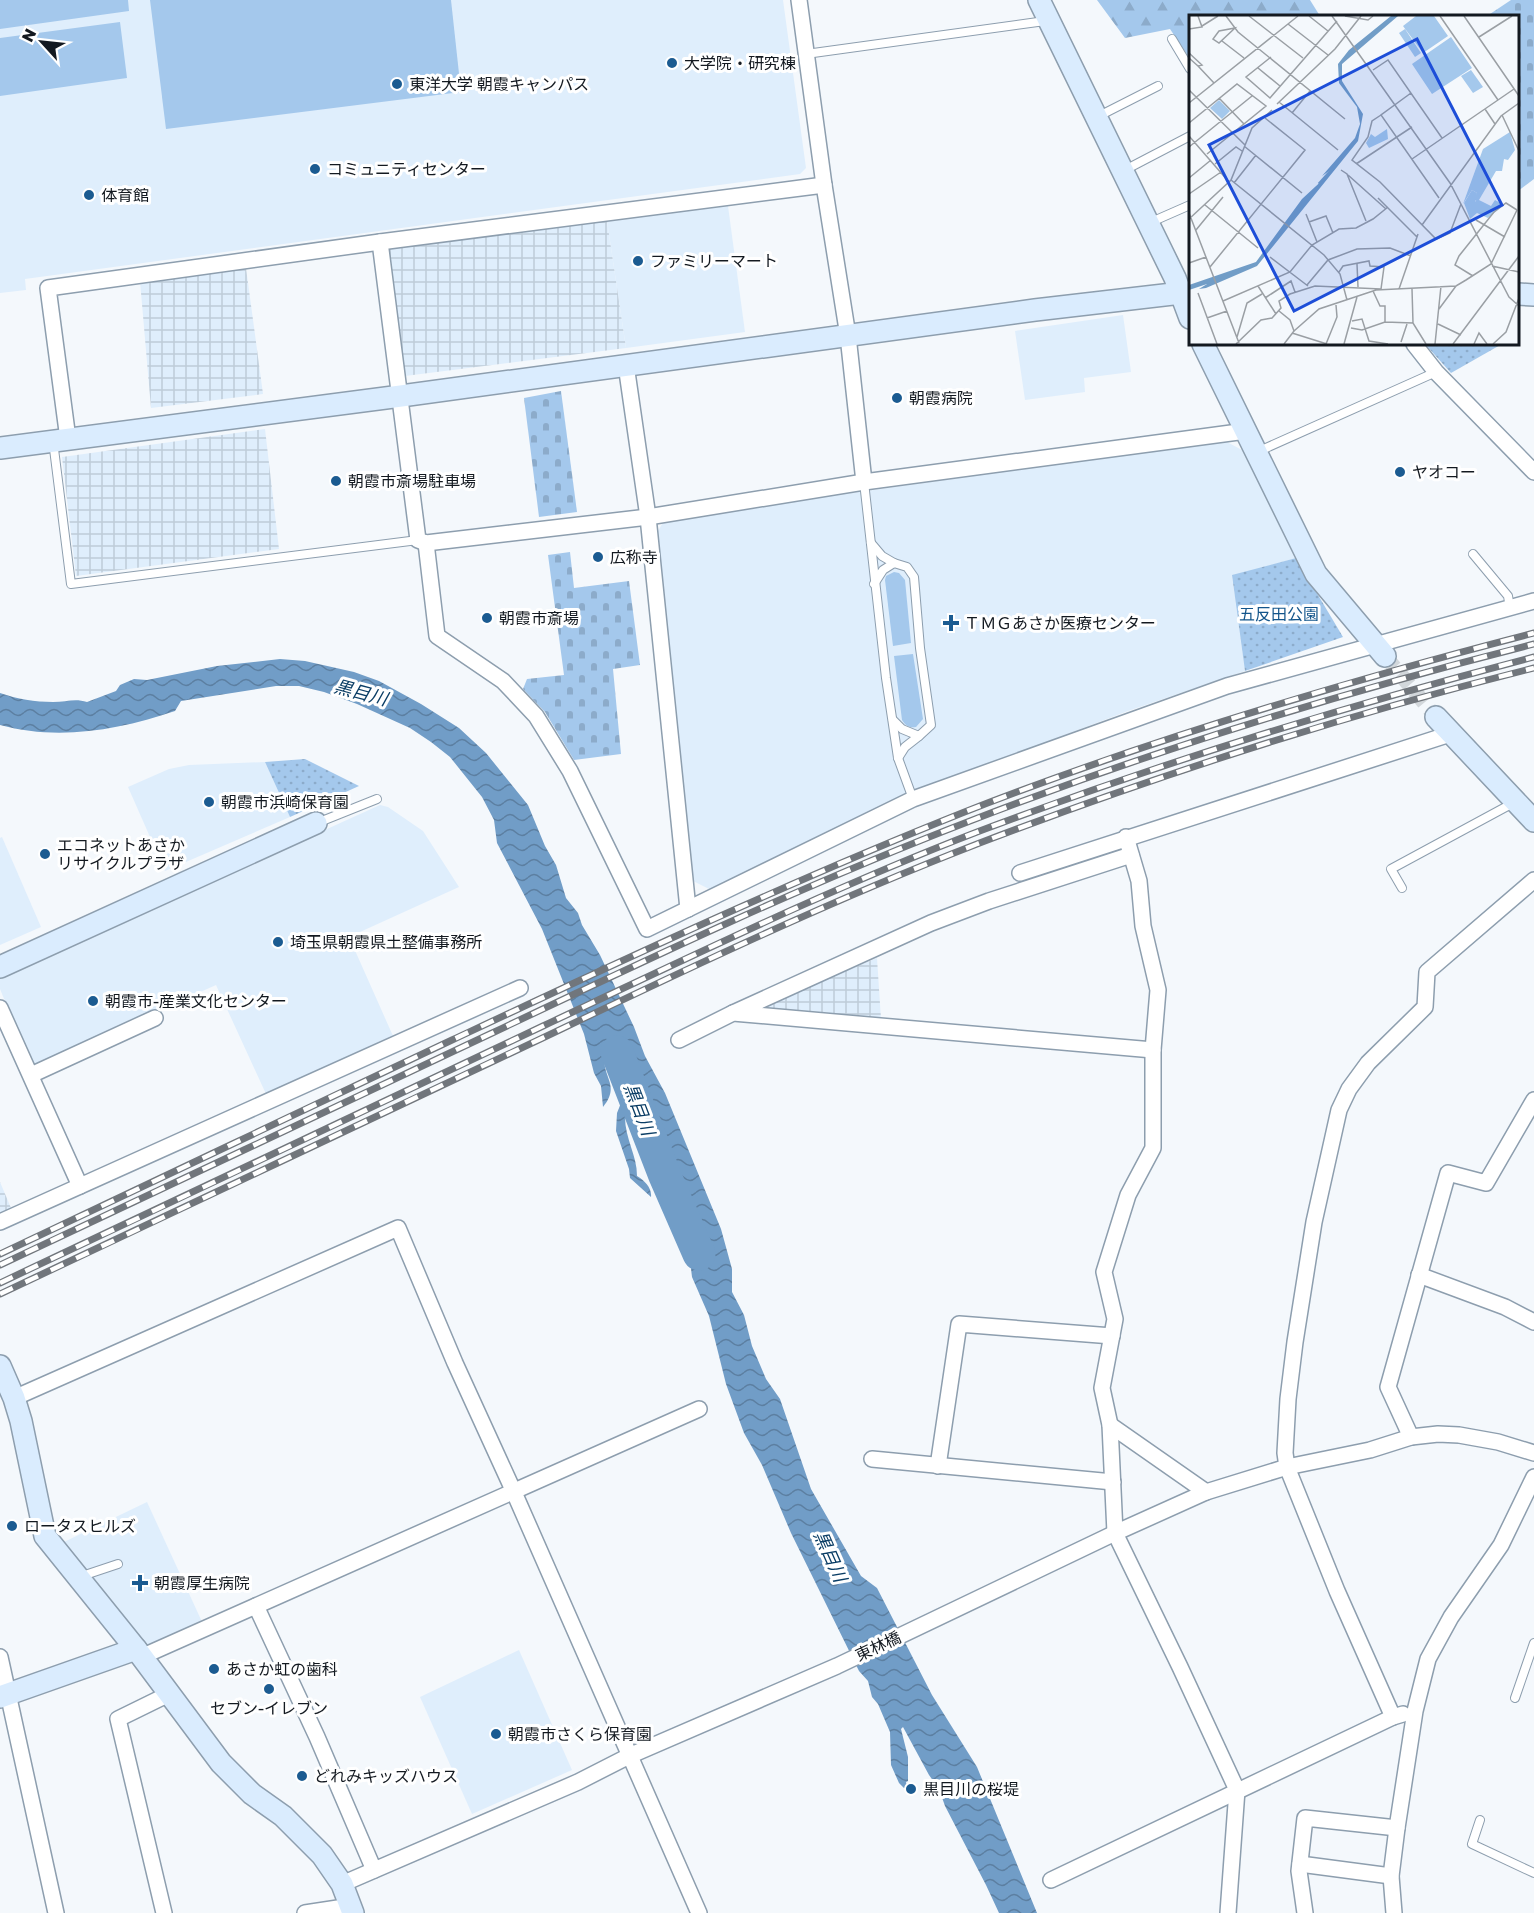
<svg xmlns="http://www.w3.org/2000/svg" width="1534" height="1913" viewBox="0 0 1534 1913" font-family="'Golos Text','Noto Sans JP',sans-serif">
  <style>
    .built { fill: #dfeefc }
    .industrial { fill: url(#industrial-grid) }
    .grass { fill: #a4c8ec }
    .forest { fill: url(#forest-firs) }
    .cemetery { fill: url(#cemetery-stones) }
    .park { fill: url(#park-dots) }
    .water { fill: url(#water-waves) }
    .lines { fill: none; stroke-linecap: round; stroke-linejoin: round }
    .river { stroke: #719dc7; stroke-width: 33 }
    .street-tunnel { stroke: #d2d7db; stroke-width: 15; stroke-dasharray: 15 8; stroke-linecap: butt }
    .lane-casing { stroke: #8d9eae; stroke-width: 10 }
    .street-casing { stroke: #8d9eae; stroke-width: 18 }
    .secondary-casing { stroke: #8d9eae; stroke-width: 24 }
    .lane { stroke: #fff; stroke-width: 8 }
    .street { stroke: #fff; stroke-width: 15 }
    .secondary { stroke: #daecfe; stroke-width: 21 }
    .rail-casing { stroke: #71767c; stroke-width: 7 }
    .rail { stroke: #fff; stroke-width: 4.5; stroke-dasharray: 14; stroke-linecap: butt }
    .poi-dot { fill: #1b5b91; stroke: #fff; stroke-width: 2 }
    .labels { text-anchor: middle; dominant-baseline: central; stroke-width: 6; stroke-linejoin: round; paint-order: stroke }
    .poi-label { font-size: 16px; fill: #131920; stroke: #fff; text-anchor: start }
    .park-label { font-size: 16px; fill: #13558b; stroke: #fff }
    .street-label { font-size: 16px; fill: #131920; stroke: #fff }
    .water-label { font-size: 18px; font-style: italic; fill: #0a3d65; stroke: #fff }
    .inset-river { fill: none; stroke: #719dc7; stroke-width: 3 }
    .inset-road { fill: none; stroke: #9a9fa4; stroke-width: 1.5 }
    .view { fill: #1d4ed8; fill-opacity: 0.15; stroke: #1d4ed8; stroke-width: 3 }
    .inset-edge { fill: none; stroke: #131920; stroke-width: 3 }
  </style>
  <defs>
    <pattern id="industrial-grid" width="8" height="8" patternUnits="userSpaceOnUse" patternTransform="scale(1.5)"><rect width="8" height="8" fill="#dfeefc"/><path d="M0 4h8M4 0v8" fill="none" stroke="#beccd8"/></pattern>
    <pattern id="forest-firs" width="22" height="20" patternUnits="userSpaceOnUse" patternTransform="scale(1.5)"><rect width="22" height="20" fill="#a4c8ec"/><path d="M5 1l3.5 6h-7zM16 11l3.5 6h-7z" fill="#8cabca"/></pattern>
    <pattern id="cemetery-stones" width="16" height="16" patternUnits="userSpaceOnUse" patternTransform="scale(1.5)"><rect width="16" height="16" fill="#a4c8ec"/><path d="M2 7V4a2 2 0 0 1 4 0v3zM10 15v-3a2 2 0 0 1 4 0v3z" fill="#8cabca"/></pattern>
    <pattern id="park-dots" width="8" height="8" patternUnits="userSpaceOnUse" patternTransform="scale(1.5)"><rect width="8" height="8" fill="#a4c8ec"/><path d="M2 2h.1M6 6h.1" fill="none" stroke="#8cabca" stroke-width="1.8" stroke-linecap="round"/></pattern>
    <pattern id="water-waves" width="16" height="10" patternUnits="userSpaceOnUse" patternTransform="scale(1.5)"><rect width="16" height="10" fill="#719dc7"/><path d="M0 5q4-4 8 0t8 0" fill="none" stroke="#5c7fa1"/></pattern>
  </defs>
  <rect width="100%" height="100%" fill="#f4f8fc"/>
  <g class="built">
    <path d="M0,0H783L806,168L800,174L25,279L26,290L0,293Z"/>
    <path d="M728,206L745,332L626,348L607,221Z"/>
    <path d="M1123,315L1131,372L1084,378L1085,392L1025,400L1015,331Z"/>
    <path d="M1225,441L1244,451L1296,558L1232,576L1245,671L1128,711L901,797L711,890L691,880L655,536L665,519Z"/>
    <path d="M265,762L290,817L165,871L128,787L169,769L189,765Z"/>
    <path d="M380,805L388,807L423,831L459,887L349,937L393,1036L266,1094L216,985L32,1067L0,989V977Z"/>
    <path d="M2,837L41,927L0,945V838Z"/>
    <path d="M147,1502L203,1624L147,1648L64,1542Z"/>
    <path d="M519,1650L572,1770L472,1814L420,1697Z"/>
  </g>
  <g class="industrial">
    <path d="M607,221L626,348L405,376L388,249Z"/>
    <path d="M246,268L263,394L151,408L140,281Z"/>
    <path d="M265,429L279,549L76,576L62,457Z"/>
    <path d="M877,958L881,1019L766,1011L767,1004Z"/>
    <path d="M0,1182L11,1208L0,1213Z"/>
  </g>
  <g class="grass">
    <path d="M0,0H128L129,11L0,29Z"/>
    <path d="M150,0H451L461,92L166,129Z"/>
    <path d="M120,22L127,78L0,96V38Z"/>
    <path d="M894,572L899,573L905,580L911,643L893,646L885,580L886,576Z"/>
    <path d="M913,654L923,719L916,727C909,728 906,726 902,720L894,656Z"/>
  </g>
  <path class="forest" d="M1097,0H1310L1320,16H1190V59L1170,29L1125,38Z"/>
  <g class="cemetery">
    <path d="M1511,0H1534V179L1518,191V16H1487Z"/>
    <path d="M561,391L577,512L539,517L524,398Z"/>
    <path d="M570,552L574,588L629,581L640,665L613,669L621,754L574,760L545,712L523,689L527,679L564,675L548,555Z"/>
  </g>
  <g class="park">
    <path d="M1425,344H1502L1451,373Z"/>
    <path d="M1296,558L1343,637L1245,671L1232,575Z"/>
    <path d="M305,759L359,786L290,817L265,762Z"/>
  </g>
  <path class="water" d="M280,659L305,661L354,672L379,681L421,704L459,728L486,753L528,805L545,846L556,865L566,898L578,913L582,925L600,955L634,1027L645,1056L665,1093L721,1229L732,1269V1292L744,1315L752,1346L766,1379L780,1399L811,1489L861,1576L877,1588L932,1695L977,1767L1037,1913H999L986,1885L945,1806L939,1789L929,1775L903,1727L901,1729L908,1757V1781L906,1782L907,1787L904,1788L899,1783L891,1765L890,1732L878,1704L872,1697L868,1681L859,1671L791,1533L762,1465L744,1433L726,1384L709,1316L692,1277L689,1252L676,1224V1219L685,1213L688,1206L685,1195L676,1184L663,1145L637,1095L634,1094L635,1115L634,1118L625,1117C625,1139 637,1155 637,1176C645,1181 652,1188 651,1197L630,1178L629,1169L616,1131L617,1113L623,1098L622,1086L616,1077L615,1062L606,1055C599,1075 622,1084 603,1107L601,1086L594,1073L584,1034L542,929L497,843L494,820L482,797L450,757L431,742L410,728L357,704L324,692L299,686H276L181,701L175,711C119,730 58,741 0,725V693C17,699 35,702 53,702C66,702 75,698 87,702L116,691L120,685L134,679L147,680L217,666Z"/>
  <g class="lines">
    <path class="river" d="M617,1052L665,1176L699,1254"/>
    <path class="street-tunnel" d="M1385,656L1436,717"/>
    <g class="lane-casing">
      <g id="lane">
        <path d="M1172,39L1190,69"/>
        <path d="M806,54L1045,21"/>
        <path d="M1097,117L1158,86"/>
        <path d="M1123,171L1190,136"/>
        <path d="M1149,223L1190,205"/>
        <path d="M53,441L71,584L418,540"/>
        <path d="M1257,452L1436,372"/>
        <path d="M864,482L886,678L898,758L913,799"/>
        <path d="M871,543L882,556L894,563"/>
        <path d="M1473,554L1508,596L1510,608"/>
        <path d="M874,584L883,570L894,563L907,567L914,577L920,648L931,725L919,736L902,729L893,720"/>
        <path d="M898,758L905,747L919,736"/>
        <path d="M317,823L377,799"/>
        <path d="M1402,888L1391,869L1515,802"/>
        <path d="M82,1576L118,1564"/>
        <path d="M1515,1698L1534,1643"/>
        <path d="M1480,1820L1472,1844L1534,1873"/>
      </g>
    </g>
    <g class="street-casing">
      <g id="street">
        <path d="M799,0L824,185L848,336L864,482"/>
        <path d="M380,242L418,540L426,543L648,517L864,482L1246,431"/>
        <path d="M1414,344L1436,372L1534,472"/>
        <path d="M626,365L648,517L688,909"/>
        <path d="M68,439L48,288L380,242L824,185"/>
        <path d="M426,543L437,636L503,681L536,716L570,771L647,929L913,799L1227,686L1534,601"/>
        <path d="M1126,837L1139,881L1143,926L1158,990L1153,1050V1148L1128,1195L1104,1272L1115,1319L1102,1388L1110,1425L1115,1533L1180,1667L1237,1790L1228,1913"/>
        <path d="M1020,873L1450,734"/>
        <path d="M0,1008L80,1186"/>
        <path d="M733,1013L931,923L989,901L1131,855"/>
        <path d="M679,1040L733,1013L1153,1050"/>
        <path d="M31,1075L155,1018"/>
        <path d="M0,1222L520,988"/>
        <path d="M1419,1275L1505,1307L1534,1322"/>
        <path d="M14,1398L398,1228L455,1363L513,1490L699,1913"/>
        <path d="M1110,1425L1206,1492"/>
        <path d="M1411,1437L1388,1387L1448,1173L1486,1183L1534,1100"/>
        <path d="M872,1459L1113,1482"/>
        <path d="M938,1466L959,1324L1112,1336"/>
        <path d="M256,1606L317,1737L374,1870"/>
        <path d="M0,1657L56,1913"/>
        <path d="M141,1657L699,1409"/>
        <path d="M1393,1717L1337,1591L1287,1467L1285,1453L1288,1399L1295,1342L1314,1222L1339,1110L1349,1089L1368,1063L1425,1007L1427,972L1534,880"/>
        <path d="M1300,1864L1391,1876"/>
        <path d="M1051,1880L1393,1717L1403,1714"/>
        <path d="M342,1884L578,1782L629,1756L837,1666L1115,1533L1206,1492L1287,1467L1370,1450L1411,1437L1438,1434L1459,1435L1498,1442L1534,1453"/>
        <path d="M164,1913L118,1719L169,1694"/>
        <path d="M305,1913L351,1906"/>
        <path d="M1305,1913L1299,1871L1305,1818L1397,1828"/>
        <path d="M1394,1913L1391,1876L1397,1828L1415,1711L1428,1659L1451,1617L1501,1545L1534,1477"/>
      </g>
    </g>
    <g class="secondary-casing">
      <g id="secondary">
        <path d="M1039,0L1175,278L1190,318"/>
        <path d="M1518,294L1534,295"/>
        <path d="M1203,344L1316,574L1385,656"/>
        <path d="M0,448L401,396L1035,310L1190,292"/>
        <path d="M1436,717L1534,821"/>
        <path d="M0,967L316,823"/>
        <path d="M0,1366L14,1398L21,1421L45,1536L136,1649L221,1763L252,1794L283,1816L322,1855L342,1884L353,1913"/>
        <path d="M0,1697L136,1649"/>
      </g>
    </g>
    <use href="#lane" class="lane"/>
    <use href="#street" class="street"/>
    <use href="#secondary" class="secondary"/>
    <g class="rail-casing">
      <g id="rail">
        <path d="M0,1254C151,1183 301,1111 452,1040C621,961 789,882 962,813C1148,740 1340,683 1534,633"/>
        <path d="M0,1265C163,1188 327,1111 490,1034C648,959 806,884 970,821C1154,750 1343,692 1534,644"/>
        <path d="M0,1283C181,1198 362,1112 543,1026C686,959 829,889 977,832C1160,763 1345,706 1534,657"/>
        <path d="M0,1294C184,1208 367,1120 551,1034C691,967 832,900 977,844C1160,774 1345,715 1534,668"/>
      </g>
    </g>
    <use href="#rail" class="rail"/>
  </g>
  <g class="poi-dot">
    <circle cx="672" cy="63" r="6"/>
    <circle cx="397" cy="84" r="6"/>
    <circle cx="315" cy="169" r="6"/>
    <circle cx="89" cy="195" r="6"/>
    <circle cx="638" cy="261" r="6"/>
    <circle cx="897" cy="398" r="6"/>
    <circle cx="1400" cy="472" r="6"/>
    <circle cx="336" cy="481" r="6"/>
    <circle cx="598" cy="557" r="6"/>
    <circle cx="487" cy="618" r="6"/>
    <path d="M948 614h6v6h6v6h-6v6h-6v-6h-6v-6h6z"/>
    <circle cx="209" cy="802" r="6"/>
    <circle cx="45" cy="854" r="6"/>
    <circle cx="278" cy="942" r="6"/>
    <circle cx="93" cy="1001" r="6"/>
    <circle cx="12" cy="1526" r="6"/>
    <path d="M137 1574h6v6h6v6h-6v6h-6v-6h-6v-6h6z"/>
    <circle cx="214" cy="1669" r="6"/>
    <circle cx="269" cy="1689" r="6"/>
    <circle cx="496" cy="1734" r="6"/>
    <circle cx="302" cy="1776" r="6"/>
    <circle cx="911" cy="1789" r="6"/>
  </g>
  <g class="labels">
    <g class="poi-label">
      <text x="684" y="63">大学院・研究棟</text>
      <text x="409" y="84">東洋大学 朝霞キャンパス</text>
      <text x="327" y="169">コミュニティセンター</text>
      <text x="101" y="195">体育館</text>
      <text x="650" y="261">ファミリーマート</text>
      <text x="909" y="398">朝霞病院</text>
      <text x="1412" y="472">ヤオコー</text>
      <text x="348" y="481">朝霞市斎場駐車場</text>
      <text x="610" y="557">広称寺</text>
      <text x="499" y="618">朝霞市斎場</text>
      <text x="964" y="623">ＴＭＧあさか医療センター</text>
      <text x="221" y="802">朝霞市浜崎保育園</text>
      <text x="57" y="845">エコネットあさか<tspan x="57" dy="18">リサイクルプラザ</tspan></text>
      <text x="290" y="942">埼玉県朝霞県土整備事務所</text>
      <text x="105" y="1001">朝霞市-産業文化センター</text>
      <text x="24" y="1526">ロータスヒルズ</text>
      <text x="154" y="1583">朝霞厚生病院</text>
      <text x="226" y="1669">あさか虹の歯科</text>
      <text x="269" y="1708" text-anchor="middle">セブン-イレブン</text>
      <text x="508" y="1734">朝霞市さくら保育園</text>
      <text x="314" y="1776">どれみキッズハウス</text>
      <text x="923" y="1789">黒目川の桜堤</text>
    </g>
    <g class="park-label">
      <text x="1279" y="614">五反田公園</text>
    </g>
    <g class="street-label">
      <text transform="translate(878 1646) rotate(-25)">東林橋</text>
    </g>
    <g class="water-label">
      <text transform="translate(361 692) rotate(15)">黒目川</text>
      <text transform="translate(640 1109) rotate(69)">黒目川</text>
      <text transform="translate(831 1556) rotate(66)">黒目川</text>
    </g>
  </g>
  <g transform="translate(1189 15)">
    <rect width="330" height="330" fill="#f4f8fc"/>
    <path d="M227,1H245L259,21L234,38L214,11ZM216,14L232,38L226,42L210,18ZM262,22L283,53L243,79L223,49ZM282,55L294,72L284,78L272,61Z" fill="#a4c8ec"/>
    <path d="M321,117L326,135L319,145L315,144L313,156H307L290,185L283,186L288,178L283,175L274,189L294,134Z" fill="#a4c8ec"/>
    <path d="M198,114L199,124L180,133L177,128L182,119L186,122ZM283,175L288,178L286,187L288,184L302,191L306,185L315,190L299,203L288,198L281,204L275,188Z" fill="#a4c8ec"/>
    <path d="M30,85L41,96L33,104L21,93Z" fill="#a4c8ec"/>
    <path d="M202,1H209L153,49V66L174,99L169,126L68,251L17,273L10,274L18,269L0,275V270L67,247L113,184L140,159L143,154L133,161L166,123L171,109L168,92L150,68L149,49L160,35Z" fill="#719dc7"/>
    <path class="inset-river" d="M130,169L147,150"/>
    <path class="inset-road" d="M37,1L49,17L156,104M60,1L114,43M120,1L139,16M143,1L261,168L320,282L330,291M156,1L179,5L184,1M251,1L309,85M275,1L330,81M99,9L139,40M13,11L29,1M46,13L30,28L24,24L30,16ZM0,14L13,12L9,1M290,22L323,1M33,26L55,43M0,38L13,50L9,51L0,43M82,42L57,62L81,83L148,6M9,51L25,68M69,53L91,71M184,55L199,45L253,123M0,75L56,130M222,78L192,100L250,183M30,83L55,109M90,87L149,135M0,88L109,1M88,89L146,34L172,1M296,94L306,109M103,98L121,76M192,100L183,106L179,122L163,145L191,167L247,224L261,218L272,189M313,100L330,136M0,108L48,69L77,91L18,139M0,121L40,167M55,131L113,178M0,132L63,81M223,144L325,74M26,149L47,132L53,136M167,149L223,112M152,155L158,159L177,206M159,160L197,194M0,163L22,145M42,165L135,240L151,259L158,285M45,168L67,140M0,179L32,157M189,183L228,222M16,190L69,233M0,198L50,328M117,199L128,227M0,204L42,165L63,113L83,95M287,205L316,222M120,207L137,201L144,218M233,210L312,101L330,88M7,215L34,182M81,242L119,271M0,248L17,242M168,249L169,272M303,251L330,257M21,252L116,135L76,103M284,261L266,250L270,241L305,197L317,188L328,195M118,270L139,245L168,234L201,233L222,241M69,271L87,299M210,274L229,219M223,274L224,308M184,276L191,291H196V307M9,278L28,329M76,283L102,266L106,277M34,286L101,257L123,230L150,214L167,213L184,204L199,192M250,294L267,271M90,296L101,305L105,316L95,329M18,303L38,296M163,306L173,304L180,326L199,329M249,309L272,320M162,313L173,315L196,307L224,308L237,329M105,316L130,294L187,275L267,271L277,265L302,249L328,195M103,318L138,329M48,322L58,288L73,279M212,327L218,309M47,329L72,305L83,303L92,293L90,286L101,279L126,271L192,274L195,252L181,251L180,246L154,251L150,257M137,329L148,302L147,290M155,329L168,282M246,329L252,271M264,329L330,241M285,329L290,318L298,329M304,329L317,317L330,283"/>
    <path class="view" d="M228,24L313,190L105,296L20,130Z"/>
    <rect width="330" height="330" class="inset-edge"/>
  </g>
  <g transform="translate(42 42) rotate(297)" stroke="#ffffff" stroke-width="4.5" paint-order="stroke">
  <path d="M0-4.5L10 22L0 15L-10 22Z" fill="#131920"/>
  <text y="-9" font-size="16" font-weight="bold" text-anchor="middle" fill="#131920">N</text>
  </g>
</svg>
